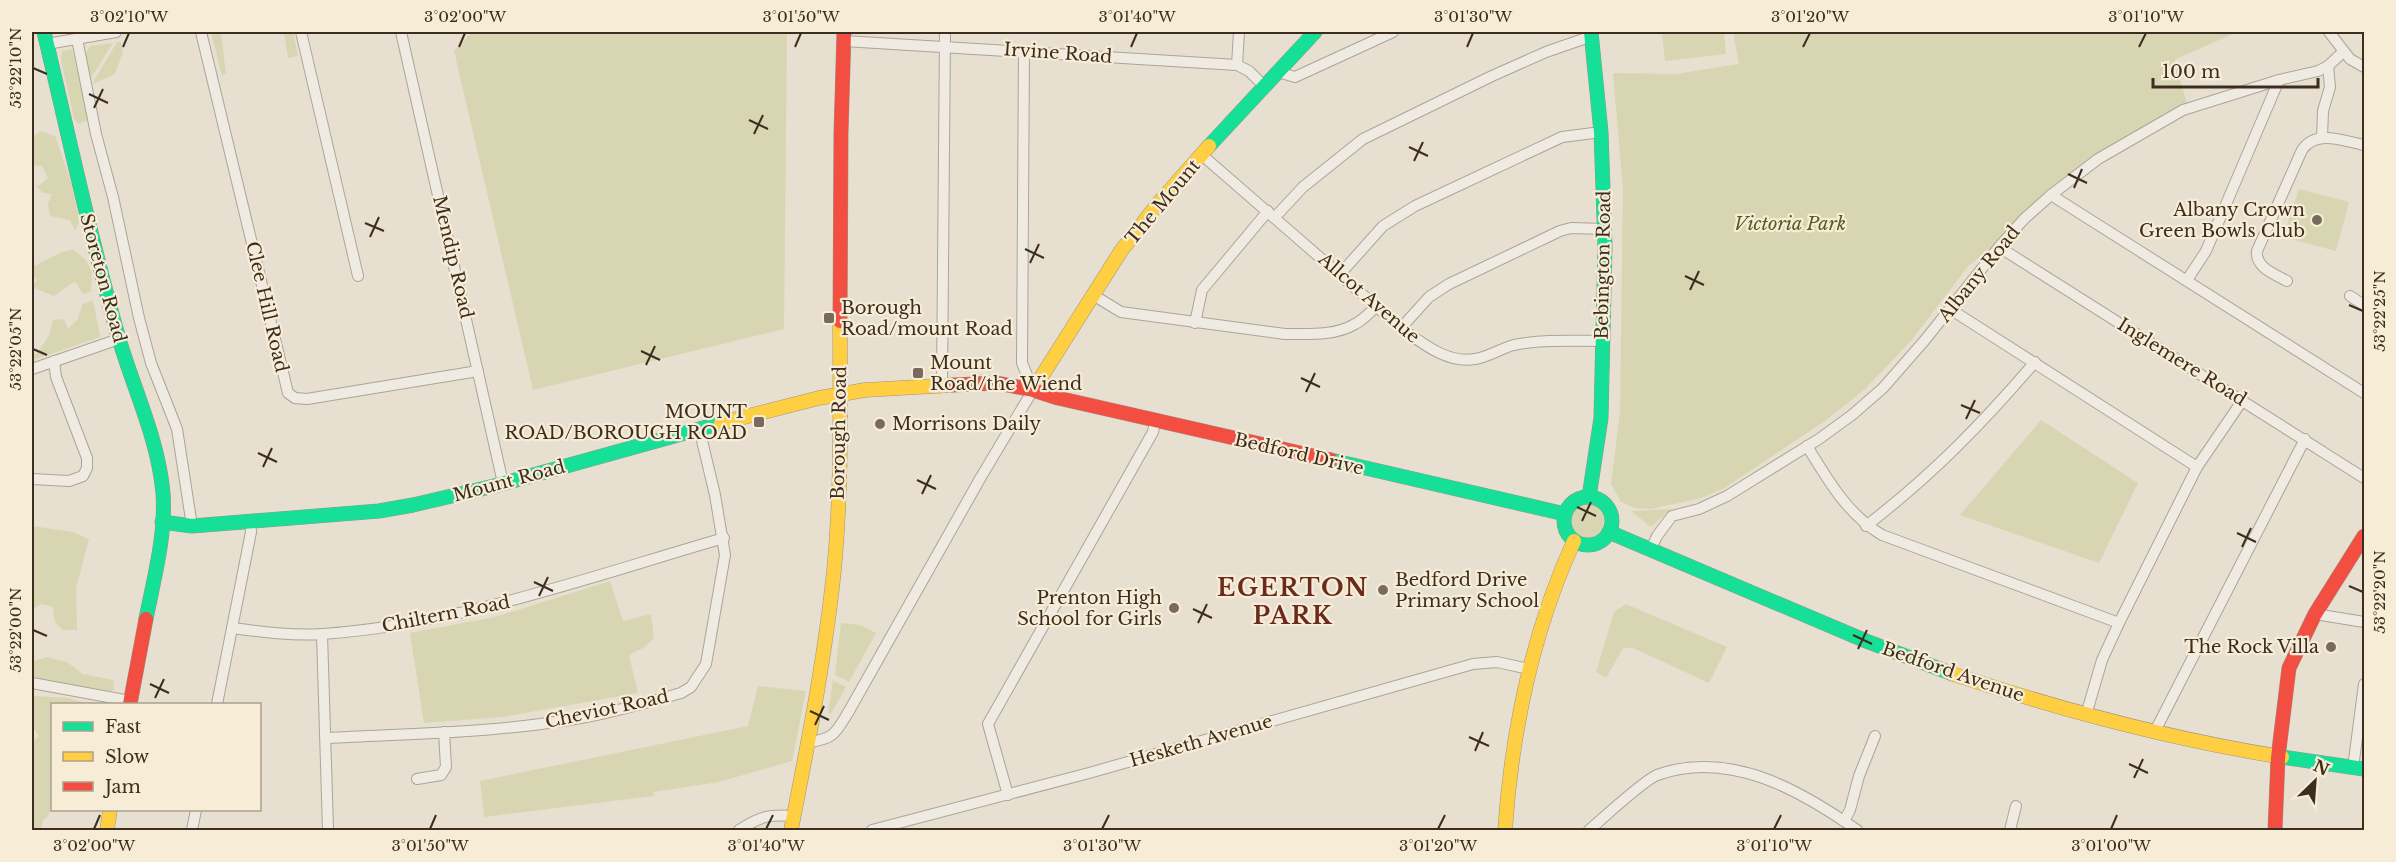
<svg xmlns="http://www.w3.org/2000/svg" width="2396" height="862" viewBox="0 0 2396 862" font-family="'Libre Baskerville',serif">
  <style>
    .green { fill: #d8d6b2 }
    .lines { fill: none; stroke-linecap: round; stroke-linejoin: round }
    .street-casing { stroke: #ada498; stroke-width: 12 }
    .fast-casing { stroke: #9c9488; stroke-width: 15 }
    .slow-casing { stroke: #9c9488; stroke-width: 15 }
    .jam-casing { stroke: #9c9488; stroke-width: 15 }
    .street { stroke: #efeae2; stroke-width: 10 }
    .fast { stroke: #16e098; stroke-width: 14 }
    .slow { stroke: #ffcf43; stroke-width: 14 }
    .jam { stroke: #f24e42; stroke-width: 14 }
    .ticks { fill: none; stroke: #3d2d1f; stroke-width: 2 }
    .poi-dot { fill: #786b5d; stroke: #f7edd7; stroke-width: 2 }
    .labels { text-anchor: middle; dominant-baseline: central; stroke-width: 4.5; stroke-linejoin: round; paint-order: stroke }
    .street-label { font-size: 18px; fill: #3d2d1f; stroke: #f7edd7 }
    .poi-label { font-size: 18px; fill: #3d2d1f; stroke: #f7edd7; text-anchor: end }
    .park-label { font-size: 18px; font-style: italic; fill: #4f5a25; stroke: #f7edd7 }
    .district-label { font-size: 24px; font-weight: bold; letter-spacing: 1.5px; fill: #6b2a1d; stroke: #f7edd7 }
    .neatline { fill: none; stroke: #3d2d1f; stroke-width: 2 }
    .ticks-label { font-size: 15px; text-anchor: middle; fill: #3d2d1f }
  </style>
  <rect width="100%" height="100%" fill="#e7dfd0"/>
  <g class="green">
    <path d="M211,32H221L226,74L222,76Z"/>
    <path d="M284,32H293L298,56L288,58Z"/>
    <path d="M472,32H787L784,329L533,390L454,51Z"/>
    <path d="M1662,32H1724L1726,54L1665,61Z"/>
    <path d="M1733,32H2237L2174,60L2188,106L2098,158L1998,245L1969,265L1910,342L1864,390L1825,421L1723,489L1701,498L1651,509L1635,508L1621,502L1611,484L1620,412L1623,190L1613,73L1676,74L1739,64Z"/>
    <path d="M117,42H121L123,52L114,75L92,84Z"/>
    <path d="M113,43L91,78L85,55L90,46Z"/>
    <path d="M72,49L89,120L78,124L74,118L61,60L62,51Z"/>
    <path d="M40,131L55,136L70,179L80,222L75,230L70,220L50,216L48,204L52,194L43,193L37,187L48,178L42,166L32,165V138Z"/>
    <path d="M2299,189L2349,202L2336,251L2283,237Z"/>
    <path d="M73,249L86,260L92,273L91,292L83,294L75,281L54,296L32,287L37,280L32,276V267L60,253Z"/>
    <path d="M93,300L100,337L36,359L32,357C44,346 50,336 53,320L64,319L68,329L77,320L83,304Z"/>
    <path d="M2041,420L2138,483L2099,563L1960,515Z"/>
    <circle cx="1587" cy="521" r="17"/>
    <path d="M1671,509L1651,527L1631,511Z"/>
    <path d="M32,526L73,532L89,539L76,588L77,630H63L55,622L53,607L42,604L32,609Z"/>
    <path d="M610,581L623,621L651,614L654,638L643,648L629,655L638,693L503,717L424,723L410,633L495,617Z"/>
    <path d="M1626,604L1727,647L1709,683L1633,648H1623L1606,678L1596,672L1614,612Z"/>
    <path d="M841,623L860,625L876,633L849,682L835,675Z"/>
    <path d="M46,657L67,662L83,674L113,680L114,690L107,693L32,680V662Z"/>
    <path d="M833,680L846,687L831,714L828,713Z"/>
    <path d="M758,686L806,691L792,761L719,782L653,792L654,796L484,817L480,781L748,726Z"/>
    <path d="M32,696L68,698L90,704H52V807L48,816L43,820L41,830H32V743L39,736C30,725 31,710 32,696Z"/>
  </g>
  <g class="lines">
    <g class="street-casing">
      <g id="street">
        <path d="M201,32L288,393L295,398L307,399L478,371"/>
        <path d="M301,32L358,276"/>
        <path d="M401,32L503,483"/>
        <path d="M2329,32L2350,59L2364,67"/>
        <path d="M77,39L96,134L113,197L139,318L151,363L177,429L192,526"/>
        <path d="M844,41L1237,65L1249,71L1264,86"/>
        <path d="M47,44L116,32"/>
        <path d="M1237,65L1239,32"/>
        <path d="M1278,72L1295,77L1393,32"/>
        <path d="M2322,137L2323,111L2330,87L2328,66"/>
        <path d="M1202,155L1401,328C1422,343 1447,364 1475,359C1489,357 1501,348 1514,345C1543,339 1573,341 1602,341"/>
        <path d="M2051,195L2364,393"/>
        <path d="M1275,217L1303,187L1363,139L1492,76L1546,52L1592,36"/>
        <path d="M1999,247L2364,478"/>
        <path d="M1341,273L1383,226L1415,206L1562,137L1601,132"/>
        <path d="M2187,280L2206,251L2279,80"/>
        <path d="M2287,281C2274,274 2255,267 2257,251L2302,150C2316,129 2344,141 2364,145"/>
        <path d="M1093,295L1121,312L1285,334C1308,334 1335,336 1355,324C1363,320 1370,312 1377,306"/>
        <path d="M2350,296L2364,305"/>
        <path d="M1950,309L2197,467"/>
        <path d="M1195,323L1202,290L1268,211"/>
        <path d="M1401,328L1429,297L1449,284L1560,231L1571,228L1605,229"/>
        <path d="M32,369L119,339"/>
        <path d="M942,385L945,32"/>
        <path d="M1807,446C1828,480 1847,514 1882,535L2119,623"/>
        <path d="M32,479L69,481L83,476L87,468V458L56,377L54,361"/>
        <path d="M1866,526C1932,475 1981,425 2035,362"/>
        <path d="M1651,549L1657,536L1672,516L1699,509L1727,496L1819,439L1852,415L1883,388L1925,340L1999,247L2024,219L2051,195L2098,159L2183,110L2279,80L2318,71L2328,66L2343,52"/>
        <path d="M2315,614L2364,622"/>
        <path d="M232,628C262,632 293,636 323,634C461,624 592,576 724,538"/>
        <path d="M322,634L328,830"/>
        <path d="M32,683L130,701"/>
        <path d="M217,704L251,532L250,523"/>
        <path d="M2086,715L2102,660L2119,623L2197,467L2242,401"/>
        <path d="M2154,733L2305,439"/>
        <path d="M327,738C417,733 508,733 596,715C625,709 653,701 681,693L691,687L706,664L725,555L715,495L699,428"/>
        <path d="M809,742C835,739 836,732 849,711L981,477L1033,390L1022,363L1024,51"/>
        <path d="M2353,768L2364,684"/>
        <path d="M417,779L441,775L446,767L444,732"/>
        <path d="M1008,795L988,724L1153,432L1155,421"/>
        <path d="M1844,821L1850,810L1859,776L1875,736"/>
        <path d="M192,830L196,810"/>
        <path d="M739,830C761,816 769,814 795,816"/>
        <path d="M872,830L1089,773L1473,664L1497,662L1529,669"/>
        <path d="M1589,830C1602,819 1643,781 1657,775C1729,749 1800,790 1857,830"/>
        <path d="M2010,830L2016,806"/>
      </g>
    </g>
    <g class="fast-casing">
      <g id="fast">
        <path d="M44,32C68,132 89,233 117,332C132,386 158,437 163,493C166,535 154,578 146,619"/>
        <path d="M1209,146L1315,32"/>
        <path d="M1331,460L1565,514"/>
        <path d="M1589,497L1601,418L1605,246L1601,132L1591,32"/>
        <circle cx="1588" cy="521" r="24"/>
        <path d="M162,522L192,526L379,511L413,505L494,486L721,423"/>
        <path d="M1609,532L1866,641L1953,674"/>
        <path d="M2282,757L2364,769"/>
      </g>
    </g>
    <g class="slow-casing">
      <g id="slow">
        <path d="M1033,390L1121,251L1156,206L1209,146"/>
        <path d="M721,423L819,398L865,390L953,385"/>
        <path d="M1953,674C2061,710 2170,739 2282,757"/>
        <path d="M107,830L110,810"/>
        <path d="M791,830C808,744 825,658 834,570C842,488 840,404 840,321"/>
        <path d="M1505,830C1512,729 1532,633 1574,541"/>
      </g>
    </g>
    <g class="jam-casing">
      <g id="jam">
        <path d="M840,321L841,133L844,32"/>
        <path d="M953,385L997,383L1033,390L1058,398L1331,460"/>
        <path d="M130,704L146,619"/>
        <path d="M2275,830L2278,758L2289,668L2315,614L2364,536"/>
      </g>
    </g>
    <use href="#street" class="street"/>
    <use href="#fast" class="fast"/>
    <use href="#slow" class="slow"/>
    <use href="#jam" class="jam"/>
  </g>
  <path class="ticks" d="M123,47L129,33M459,47L465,33M795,47L801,33M1131,47L1137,33M1467,47L1473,33M1803,47L1810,33M2139,47L2146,33M33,68L47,74M89,94L108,103M94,108L103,89M749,120L768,129M754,134L763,115M1409,147L1428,156M1414,161L1423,142M2068,174L2087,183M2074,188L2082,169M365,223L384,231M370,237L379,217M1025,249L1044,258M1030,263L1039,244M1685,276L1704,285M1690,290L1699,271M2349,305L2363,311M33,349L47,355M641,351L660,360M646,365L655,346M1301,378L1320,387M1306,392L1315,373M1961,405L1980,413M1966,419L1975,400M258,453L277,462M263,467L272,448M917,480L936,489M922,494L931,475M1577,507L1596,516M1582,521L1591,502M2237,533L2256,542M2242,547L2251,528M534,582L553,591M2349,586L2363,592M539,596L548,577M1193,609L1212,618M1198,623L1207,604M33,630L47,636M1853,635L1872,644M1858,649L1867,630M150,684L169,693M155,698L164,679M810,711L829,720M815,725L824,706M1469,737L1489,746M1475,751L1483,732M2129,764L2148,773M2134,778L2143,759M94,829L100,815M430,829L436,815M766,829L773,815M1102,829L1109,815M1438,829L1445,815M1774,829L1781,815M2111,829L2117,815"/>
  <g class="poi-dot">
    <circle cx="2317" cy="220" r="6"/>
    <rect x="823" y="312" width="12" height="12" rx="3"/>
    <rect x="912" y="367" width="12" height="12" rx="3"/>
    <rect x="753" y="416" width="12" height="12" rx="3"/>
    <circle cx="880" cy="424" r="6"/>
    <circle cx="1383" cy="590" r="6"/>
    <circle cx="1174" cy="608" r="6"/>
    <circle cx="2331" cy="647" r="6"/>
  </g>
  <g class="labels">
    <g class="street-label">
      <text transform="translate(1058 53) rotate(4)">Irvine Road</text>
      <text transform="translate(1163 202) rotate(-50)">The Mount</text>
      <text transform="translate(453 257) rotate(77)">Mendip Road</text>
      <text transform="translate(1603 265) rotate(-89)">Bebington Road</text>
      <text transform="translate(1979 274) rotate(-51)">Albany Road</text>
      <text transform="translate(103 278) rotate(75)">Storeton Road</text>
      <text transform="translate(1369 298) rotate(41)">Allcot Avenue</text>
      <text transform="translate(267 307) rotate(77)">Clee Hill Road</text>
      <text transform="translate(2182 362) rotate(32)">Inglemere Road</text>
      <text transform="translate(839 433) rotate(-89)">Borough Road</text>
      <text transform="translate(1299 454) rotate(13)">Bedford Drive</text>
      <text transform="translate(509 481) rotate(-15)">Mount Road</text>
      <text transform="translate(446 614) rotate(-11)">Chiltern Road</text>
      <text transform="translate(1953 672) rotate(19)">Bedford Avenue</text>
      <text transform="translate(607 709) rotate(-12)">Cheviot Road</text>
      <text transform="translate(1201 741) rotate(-16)">Hesketh Avenue</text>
    </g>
    <g class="poi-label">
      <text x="2305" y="210">Albany Crown<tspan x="2305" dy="21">Green Bowls Club</tspan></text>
      <text x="841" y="308" text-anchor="start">Borough<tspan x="841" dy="21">Road/mount Road</tspan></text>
      <text x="930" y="363" text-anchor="start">Mount<tspan x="930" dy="21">Road/the Wiend</tspan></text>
      <text x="747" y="412">MOUNT<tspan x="747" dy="21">ROAD/BOROUGH ROAD</tspan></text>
      <text x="892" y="424" text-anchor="start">Morrisons Daily</text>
      <text x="1395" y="580" text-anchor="start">Bedford Drive<tspan x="1395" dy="21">Primary School</tspan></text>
      <text x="1162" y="598">Prenton High<tspan x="1162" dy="21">School for Girls</tspan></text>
      <text x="2319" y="647">The Rock Villa</text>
    </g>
    <g class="park-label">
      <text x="1790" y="224">Victoria Park</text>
    </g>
    <g class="district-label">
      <text x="1293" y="587">EGERTON<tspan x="1293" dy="28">PARK</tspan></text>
    </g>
  </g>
  <rect width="2396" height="862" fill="none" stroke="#f7edd7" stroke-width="66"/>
  <rect x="51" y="703" width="210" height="108" fill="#f7edd7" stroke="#ada08d" stroke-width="1.5"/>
  <rect x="63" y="722" width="30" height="9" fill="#16e098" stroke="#ada08d" stroke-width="1.5"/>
  <text x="105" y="733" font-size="18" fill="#3d2d1f">Fast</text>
  <rect x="63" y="752" width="30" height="9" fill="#ffcf43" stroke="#ada08d" stroke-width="1.5"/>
  <text x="105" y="763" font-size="18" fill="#3d2d1f">Slow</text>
  <rect x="63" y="782" width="30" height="9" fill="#f24e42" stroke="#ada08d" stroke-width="1.5"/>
  <text x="105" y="793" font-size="18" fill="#3d2d1f">Jam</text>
  <g transform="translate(2315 781) rotate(25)" stroke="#f7edd7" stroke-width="4.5" paint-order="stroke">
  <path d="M0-4.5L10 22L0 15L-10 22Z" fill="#3d2d1f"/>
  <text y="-9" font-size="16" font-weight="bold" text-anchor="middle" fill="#3d2d1f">N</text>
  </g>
  <path d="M2153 78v9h165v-9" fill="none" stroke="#3d2d1f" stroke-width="3"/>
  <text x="2162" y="78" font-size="18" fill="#3d2d1f" stroke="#f7edd7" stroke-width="4.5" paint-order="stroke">100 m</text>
  <rect x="33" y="33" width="2330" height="796" class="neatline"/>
  <g class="ticks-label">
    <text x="129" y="22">3°02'10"W</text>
    <text x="465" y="22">3°02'00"W</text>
    <text x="801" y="22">3°01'50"W</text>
    <text x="1137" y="22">3°01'40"W</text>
    <text x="1473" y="22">3°01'30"W</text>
    <text x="1810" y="22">3°01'20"W</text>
    <text x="2146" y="22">3°01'10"W</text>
    <text transform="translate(16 68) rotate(-90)" y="5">53°22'10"N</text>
    <text transform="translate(2380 311) rotate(-90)" y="5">53°22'25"N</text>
    <text transform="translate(16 349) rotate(-90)" y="5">53°22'05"N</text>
    <text transform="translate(2380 592) rotate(-90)" y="5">53°22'20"N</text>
    <text transform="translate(16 630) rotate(-90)" y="5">53°22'00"N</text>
    <text x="94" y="851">3°02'00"W</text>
    <text x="430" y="851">3°01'50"W</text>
    <text x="766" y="851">3°01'40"W</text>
    <text x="1102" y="851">3°01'30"W</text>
    <text x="1438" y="851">3°01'20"W</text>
    <text x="1774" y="851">3°01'10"W</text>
    <text x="2111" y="851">3°01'00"W</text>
  </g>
</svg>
